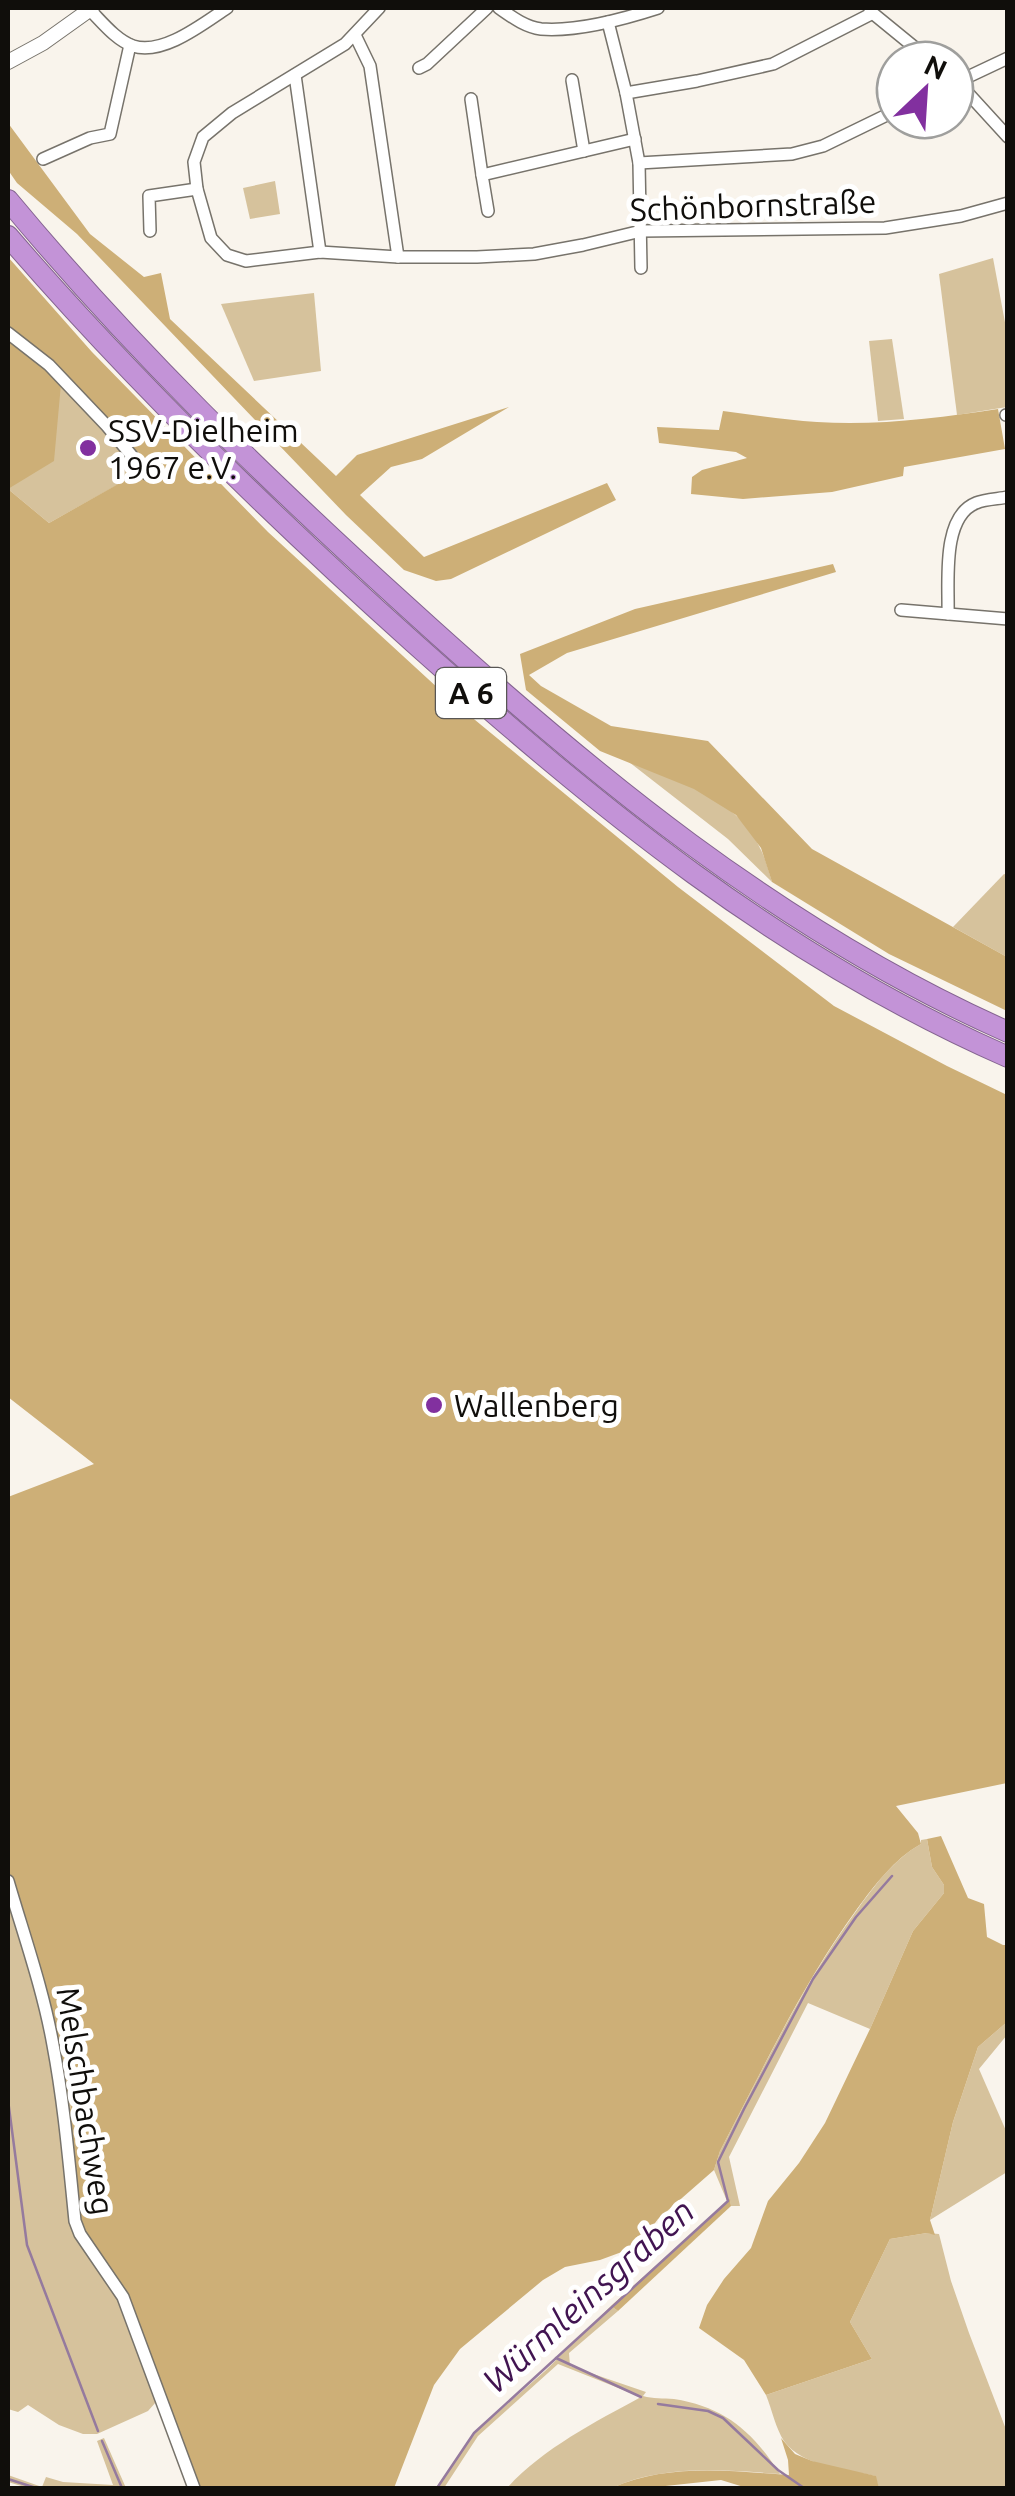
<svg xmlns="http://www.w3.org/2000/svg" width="1015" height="2496" viewBox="0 0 1015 2496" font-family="Ubuntu,sans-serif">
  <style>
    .green { fill: #d6c29c }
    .forest { fill: #cdaf77; fill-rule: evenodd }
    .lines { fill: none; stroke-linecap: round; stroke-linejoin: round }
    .stream { stroke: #957a9e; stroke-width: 2.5 }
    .minor-casing { stroke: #77736b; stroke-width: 14 }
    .tertiary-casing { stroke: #77736b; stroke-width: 16 }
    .motorway-casing { stroke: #846490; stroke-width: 22 }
    .minor { stroke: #fff; stroke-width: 11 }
    .tertiary { stroke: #fff; stroke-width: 14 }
    .motorway { stroke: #c393d7; stroke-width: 20 }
    .poi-dot { fill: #82309f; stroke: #fff; stroke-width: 4 }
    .labels { text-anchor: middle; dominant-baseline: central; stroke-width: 10; stroke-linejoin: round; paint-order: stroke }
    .shield { fill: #fff; stroke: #585654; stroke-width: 2.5 }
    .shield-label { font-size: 30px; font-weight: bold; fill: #100e0b }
    .street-label { font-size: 32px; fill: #100e0b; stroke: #fff }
    .poi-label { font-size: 32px; fill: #100e0b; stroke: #fff; text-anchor: start }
    .water-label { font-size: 35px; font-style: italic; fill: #411451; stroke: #fff }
  </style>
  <rect width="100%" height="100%" fill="#f9f4ec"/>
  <g class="green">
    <path d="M275,181L280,214L250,219L243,188Z"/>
    <path d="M993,258L1007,333V407L957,415L939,274Z"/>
    <path d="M314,293L321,371L254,381L221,304Z"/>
    <path d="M892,339L904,419L878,421L869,341Z"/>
    <path d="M61,382L144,470L49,523L8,489Z"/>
    <path d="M629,762C678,780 740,799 762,852C766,861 769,872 772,882L728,839Z"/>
    <path d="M1004,874L1008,875L1007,957L953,927Z"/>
    <path d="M927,1839L932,1867L944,1885V1893L913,1931L870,2029L808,2003L729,2157L740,2206H731L730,2200L727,2201L714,2170L720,2151C763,2069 802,1985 857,1910C875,1885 894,1859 921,1844V1840Z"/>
    <path d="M8,1895L44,2014L73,2097L64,2134L114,2292L156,2402L148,2411L97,2434H83L59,2425L28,2405L18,2412L8,2409Z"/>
    <path d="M1007,2022V2035L979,2069L1007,2133V2172L930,2220L953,2122L978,2047Z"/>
    <path d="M927,2233L939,2234L951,2281L969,2333L1007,2432V2488H879L875,2476C846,2469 803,2467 784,2441C776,2429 772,2410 766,2395L872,2359L850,2322L890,2239Z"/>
    <path d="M611,2306L618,2311L569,2353L570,2366L646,2392L643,2396C653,2399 663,2398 674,2399C725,2407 753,2432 780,2474C725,2470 664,2464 612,2488H507C542,2449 595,2422 641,2397L558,2364L478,2436L444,2488H436L473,2434L545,2371Z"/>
    <path d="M104,2438L126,2488H28L8,2482V2475L42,2487L46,2477L63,2482L113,2485L97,2441Z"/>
  </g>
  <g class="forest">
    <path d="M8,123L90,234L144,277L161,273L170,319L336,476L357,455L509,407L422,459L391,467L360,495L424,557L607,483L616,500L451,579L436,581L404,570L346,515L77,234L17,183L8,170Z"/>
    <path d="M8,257L92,352L268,532L452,701L678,887L834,1006L947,1066L1007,1095V1783L896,1806L918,1833L921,1844C894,1859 875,1885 857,1909C802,1984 763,2069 720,2151L714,2170L658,2219L638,2246L600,2260L565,2267L543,2280L460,2349L434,2385L394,2488H194L156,2402L114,2292L78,2236L64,2134L73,2097L44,2014L8,1895V1497L94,1464L8,1397ZM61,384L143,470L49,523L8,489L54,461Z"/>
    <path d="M998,409L1005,449L904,467L903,476L832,492L743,499L691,494L692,477L702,470L747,458L736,452L659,443L657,427L719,430L723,411C754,415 785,420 817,422C876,426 939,418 998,409Z"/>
    <path d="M833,564L836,572L567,653L529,675L541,686L611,726L708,741L812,849L1007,957V1011L889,954L772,882L761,848L736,815L694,789L600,751L526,690L520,654L635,609Z"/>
    <path d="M941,1836L968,1898L984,1904L987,1937L1003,1945H1007V2022L978,2047L953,2122L930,2220L935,2235L927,2233L890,2239L850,2322L872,2359L766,2395L744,2360L699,2328L707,2305L724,2279L751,2248L768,2201L799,2163L825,2123L870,2029L913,1931L944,1893V1885L932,1867L927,1839Z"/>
    <path d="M730,2199L731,2206L618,2311L611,2306Z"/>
    <path d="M781,2438L795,2454L812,2461L876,2476L879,2488H747L721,2480L647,2488H612C667,2463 731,2471 789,2475L788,2460Z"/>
  </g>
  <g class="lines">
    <g class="stream">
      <path d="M8,2100L27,2245L98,2431"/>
      <path d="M556,2358L641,2397"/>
      <path d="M658,2404L708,2411L723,2418L778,2470L804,2488"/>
      <path d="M102,2441L122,2488"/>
      <path d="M8,2479L36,2488"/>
      <path d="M437,2488L474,2433L728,2201L718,2162L744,2109L813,1979L856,1917L892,1876"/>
    </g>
    <g class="minor-casing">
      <g id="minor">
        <path d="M379,8L345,44L232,113L203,137L194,162L197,189L211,238L227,255L246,261L320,252L398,257H477L534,254L583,245L641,231L885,228L961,216L1008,203"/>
        <path d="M499,8C512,17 525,27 541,29C577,32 624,19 658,8"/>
        <path d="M90,10C102,22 116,40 133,46C163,56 204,23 227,8"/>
        <path d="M870,11L930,60"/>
        <path d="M608,22L626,93L639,163L641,268"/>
        <path d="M355,35L370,66L398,257"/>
        <path d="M419,68L427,64L487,8"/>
        <path d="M295,75L320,252"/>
        <path d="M955,79L1008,137"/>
        <path d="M572,80L584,151"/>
        <path d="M955,83L1008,58"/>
        <path d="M626,93L697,81L773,64L871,14"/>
        <path d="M471,99L482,175"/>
        <path d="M43,159L90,138L110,134L130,45"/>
        <path d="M639,163L792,154L823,146L895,111"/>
        <path d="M488,211L482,175L635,139"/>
        <path d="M150,231L149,196L197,189"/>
        <path d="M8,333L49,365L107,426L147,474"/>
        <path d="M1006,415H1008"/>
        <path d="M901,610L1008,619"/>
        <path d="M948,614C949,583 941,517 976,503C985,499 998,499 1008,497"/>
        <path d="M8,1881C24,1936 43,1989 53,2045C64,2103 69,2162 75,2221L80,2234L123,2297L194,2488"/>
      </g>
    </g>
    <g class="tertiary-casing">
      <path id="tertiary" d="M8,62L43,43L92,8"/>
    </g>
    <g class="motorway-casing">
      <g id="motorway">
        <path d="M8,200C129,346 265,478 405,605C588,772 780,931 1008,1032"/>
        <path d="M8,236C133,381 271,515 414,643C599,808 778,956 1008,1057"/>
      </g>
    </g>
    <use href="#minor" class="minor"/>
    <use href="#tertiary" class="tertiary"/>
    <use href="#motorway" class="motorway"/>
  </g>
  <g class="poi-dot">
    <circle cx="88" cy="448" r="10"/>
    <circle cx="434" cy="1405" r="10"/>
  </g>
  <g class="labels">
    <rect class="shield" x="436" y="668" width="70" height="50" rx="8"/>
    <g class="shield-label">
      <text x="471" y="693">A 6</text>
    </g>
    <g class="street-label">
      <text transform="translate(753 205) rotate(-2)">Schönbornstraße</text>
      <text transform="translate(86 2101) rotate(81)">Melschbachweg</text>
    </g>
    <g class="poi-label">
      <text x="108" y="430">SSV-Dielheim<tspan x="108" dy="37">1967 e.V.</tspan></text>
      <text x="454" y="1405">Wallenberg</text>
    </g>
    <g class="water-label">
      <text transform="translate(588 2295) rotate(-42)">Würmleinsgraben</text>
    </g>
  </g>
  <rect width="1015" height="2496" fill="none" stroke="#100e0b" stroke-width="20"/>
  <g transform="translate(925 90) rotate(25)"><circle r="48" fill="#ffffff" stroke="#9f9f9d" stroke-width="2.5"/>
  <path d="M0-8L18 38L0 25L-18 38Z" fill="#82309f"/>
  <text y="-15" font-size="28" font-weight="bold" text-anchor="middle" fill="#100e0b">N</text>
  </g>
</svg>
